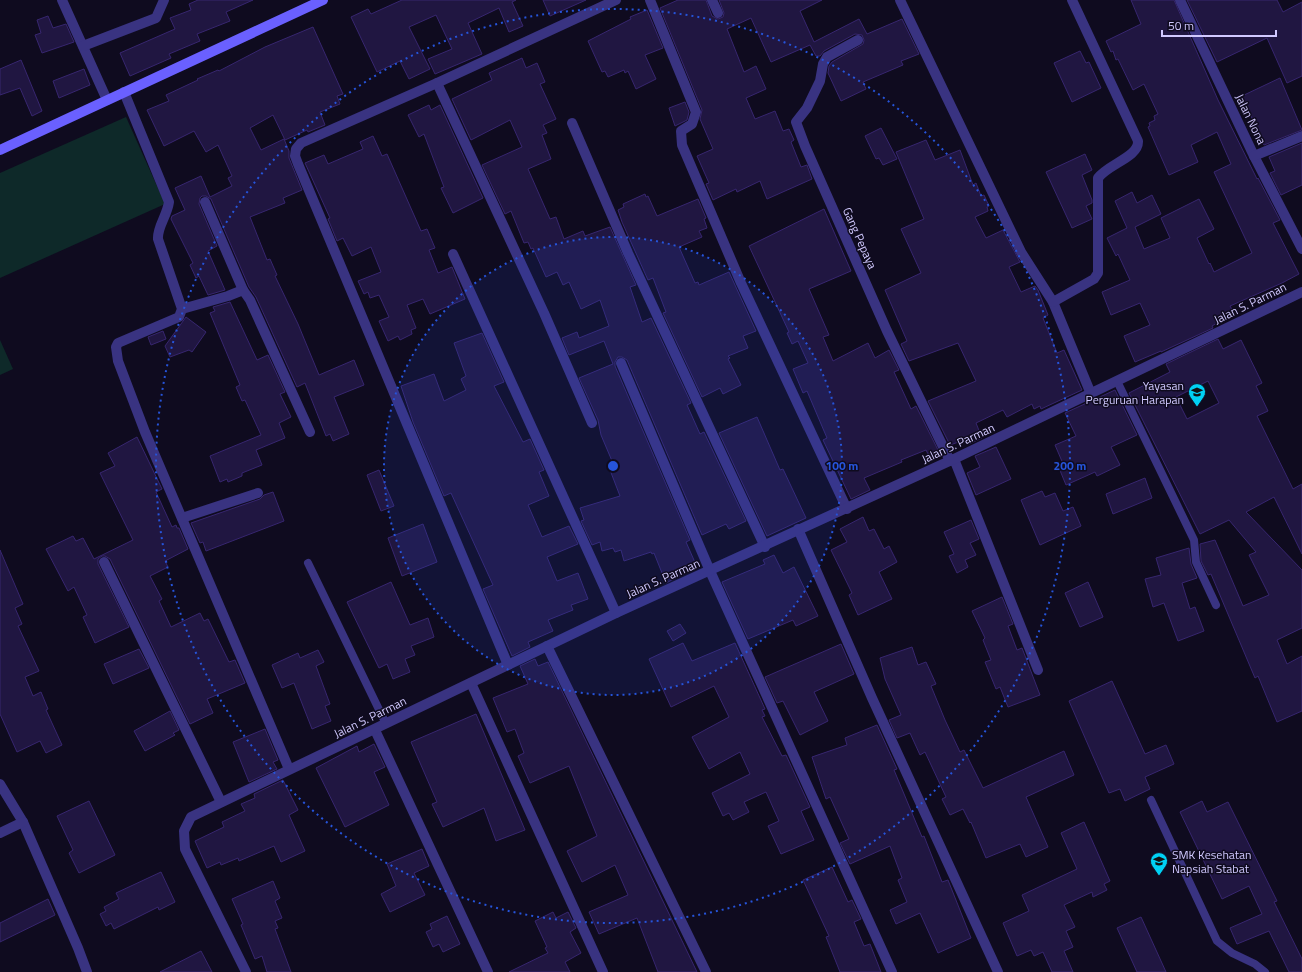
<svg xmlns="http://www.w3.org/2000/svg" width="1302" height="972" viewBox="0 0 1302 972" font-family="'Titillium Web',sans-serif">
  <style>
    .green { fill: #0e2929 }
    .building { fill: #201641; stroke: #37266f; fill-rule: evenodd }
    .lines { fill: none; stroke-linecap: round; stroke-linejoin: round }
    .lane { stroke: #393381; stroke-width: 8 }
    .street { stroke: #393381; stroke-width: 10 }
    .secondary { stroke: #6a60ff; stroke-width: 10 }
    .ring { fill: none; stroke: #2654da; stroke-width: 2; stroke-dasharray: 2 4 }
    .labels { text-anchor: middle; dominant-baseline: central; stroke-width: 3; stroke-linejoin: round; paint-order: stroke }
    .street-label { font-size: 12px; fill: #d1c9ff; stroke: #0f0b1f }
    .poi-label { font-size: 12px; fill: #d1c9ff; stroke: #0f0b1f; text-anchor: end }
    .centre { fill: #2654da; stroke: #0f0b1f; stroke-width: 2 }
    .ring-label { font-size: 12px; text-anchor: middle; font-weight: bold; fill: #2654da; stroke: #0f0b1f; stroke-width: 3; stroke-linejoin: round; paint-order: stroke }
  </style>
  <rect width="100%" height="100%" fill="#0f0b1f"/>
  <g class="green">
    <path d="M126,117L165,204L0,278V173Z"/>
    <path d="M0,340L13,369L0,375Z"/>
  </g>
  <g class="building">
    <path d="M198,0H253L226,12L230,21L197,34L200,41L169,54L171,58L130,76L120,53L175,29L170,18L191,10L189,4Z"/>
    <path d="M402,0H516L512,2L523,26L509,32L499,8L468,23L482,54L435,74L428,59L452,49L436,15L409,27L430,69L409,79L400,61L377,72L351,17L368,9L371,14Z"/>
    <path d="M543,0H586L550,16Z"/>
    <path d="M678,0H706L712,16L718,19L723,17L724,13L719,0H822L800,11L814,42L859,19L867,34L902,19L919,54L901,61L903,65L863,82L866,89L841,101L828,73L829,66L832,62L863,44L864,40L862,35L855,34L824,51L820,56H816L810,45L771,62L751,18L727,29L744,72L756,66L766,89L746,98L755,119L775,111L783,131L789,129L794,140L791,142L801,167L807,165L812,179L767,199L760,181L737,192L736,189L713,200L706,184L709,183L697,156L713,149L700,119L702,110L660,8Z"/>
    <path d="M1131,0H1174L1218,100L1257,179L1258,178L1280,220L1273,223L1299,274L1282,283L1230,306L1234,313L1212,326L1213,328L1161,352V351L1135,362L1124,336L1150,325L1140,303L1111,315L1102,292L1130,280L1118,254L1116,256L1107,238L1127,228L1115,201L1132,192L1137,203L1152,195L1161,214L1135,227L1144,249L1170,238L1161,218L1199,199L1214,229L1197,238L1209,264L1210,263L1214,272L1252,253L1214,172L1231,164L1217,132L1191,145L1198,162L1169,175L1148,127L1150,126L1149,123L1155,120L1154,116L1158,114L1144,84L1133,90L1118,59L1116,60L1113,51L1111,52L1106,41L1141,24Z"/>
    <path d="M1187,0H1277L1283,12L1302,2V76L1287,83L1267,38L1217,62Z"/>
    <path d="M647,10L663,48L645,55L656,79L636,89L628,71L625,73L624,70L608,77L605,71L602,72L588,41L631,19L630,17Z"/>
    <path d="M48,16L53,28L66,24L74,42L42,53L35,35L41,33L37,20Z"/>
    <path d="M313,27L343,94L337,96L340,104L320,112L325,125L308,132L307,130L285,140L273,115L250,128L261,150L284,139L289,151V158L302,190L283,198L285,203L250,217L267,260L270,259L277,275L275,276L298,324L319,375L354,360L364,385L334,397L349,434L333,441L330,434L326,436L305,383L297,387L256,297L249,287L211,199L206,196H202L200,198L199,204L217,246L208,251L225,290L208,295L199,276L196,278L190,265L193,263L171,219L172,216L185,210L175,188L201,176L210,197L232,186L228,178L232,176L218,145L206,152L194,131L164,146L147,110L169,101L166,95L198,80L197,79L218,70L219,71L265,47Z"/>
    <path d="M1080,51L1086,63L1089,62L1101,88L1072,102L1054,63Z"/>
    <path d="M522,58L526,68L537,63L545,82L540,84L556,119L543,125L547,133L542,135L551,159L528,169L550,219L556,217L564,239L583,231L585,236L610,227L636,285L630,287L642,322L651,318L691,403L687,405L700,434L704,432L746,521L729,529L726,524L702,535L627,360L622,357H618L615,362V366L690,540L686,542L697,567L666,583L654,553L652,554L651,552L624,561L621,550L615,552L613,548L602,551L600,542L592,545L581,521L584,520L580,508L620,496L610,470L615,468L601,435L598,420L579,378L613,364L604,341L569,355L562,338L577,332L579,338L609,326L600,300L581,309L569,282L563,285L557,272L546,277L533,248L531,249L528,242L524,243L511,211L505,214L482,165L522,147L510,120L471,140L452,99L492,80L489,73Z"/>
    <path d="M21,60L42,111L32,116L20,88L0,95V69Z"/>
    <path d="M84,69L90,85L59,98L53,81Z"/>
    <path d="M1280,78L1302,130L1264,145L1242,96Z"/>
    <path d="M685,102L689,112L687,120L675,126L669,108Z"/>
    <path d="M429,105L431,110L440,105L483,198L453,213L441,188L444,187L424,134L419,137L408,115Z"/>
    <path d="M881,128L897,159L883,165L879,158L876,159L865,136Z"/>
    <path d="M373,136L382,156L387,154L421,231L427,229L435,248L429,250L438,273L452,267L465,299L430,314L423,299L407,305L416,328L411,330L412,334L400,340L398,336L388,341L379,321L389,317L379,295L370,298L368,292L364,294L358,281L381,272L371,247L352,256L343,238L337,241L328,219L330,218L305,163L324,155L328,164L363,149L360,142Z"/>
    <path d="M926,140L935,160L960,150L973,185L976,183L981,196L984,195L989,206L987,207L988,211L975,217L986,238L1003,230L1020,262L1009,267L1021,292L1035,286L1038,290L1048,315L1043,318L1057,353L1064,350L1082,390L1041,409L1040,406L1034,409L1032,404L1007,417L1003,410L976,423L982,438L969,444L967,439L950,445L928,401L976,381L958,343L909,361L901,344L907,341L885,290L921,273L901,229L924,219L896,152Z"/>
    <path d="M1302,143V185L1281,195L1270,173L1275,171L1269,157Z"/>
    <path d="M1085,154L1092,170L1082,175L1092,200V203L1086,206L1092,219L1072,228L1046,172Z"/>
    <path d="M645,194L646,197L648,196L657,216L698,199L706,218L704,219L707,228L699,231L702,237L679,247L695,283L698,282L699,285L729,272L756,331L743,336L748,348L728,356L730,358L728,359L741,385L723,394L720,388L702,397L663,313L666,312L653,278L648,280L622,222L618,210L624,207L623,204Z"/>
    <path d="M824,209L851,271L809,289L829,335L823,337L833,361L868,343L875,358L889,350L899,370L894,372L911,409L916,406L938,450L928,454L926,450L901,460L902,462L864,478L870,490L851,499L823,440L827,438L807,391L803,393L793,369L808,363L798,341L792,344L787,333L789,332L749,246Z"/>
    <path d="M230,302L257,360L268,355L285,392L280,394L291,417L279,423L285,438L256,450L262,465L242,473V476L228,482L227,479L220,482L210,456L261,435L245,400L242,401L236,387L240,385L210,313L215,311L213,307Z"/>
    <path d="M186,317L206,332L192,352L189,350L170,357L165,346Z"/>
    <path d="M163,331L166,339L151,345L148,337Z"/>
    <path d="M482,333L504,382L494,386L523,442L530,439L544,470L539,472L549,496L528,505L542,537L569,526L578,544L547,557L557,581L578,573L588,599L571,605L573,610L548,620L553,631L528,642L530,647L512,656L483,589L493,585L451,493L444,496L413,422L401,386L434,374L444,401L466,390L461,379L466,376L454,343Z"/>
    <path d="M1218,339L1223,349L1241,340L1262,383L1256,386L1268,411L1257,416L1293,489L1302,484V554L1274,497L1246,512L1302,570V628L1277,640L1287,664L1302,656V711L1277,722L1258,676L1255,678L1211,574L1208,575L1201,561L1200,544L1215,540L1243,606L1269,595L1249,555L1256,552L1229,520L1200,534L1129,393L1170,372L1166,364ZM1208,381L1219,403L1187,419L1176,397Z"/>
    <path d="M1115,390L1137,435L1111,447L1120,465L1097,476L1095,472L1066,485L1059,468L1064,466L1055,445L1076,436L1065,413Z"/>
    <path d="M757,417L780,470L783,469L806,518L767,536L719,433Z"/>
    <path d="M137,437L162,489L156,492L172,527L176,525L177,528H179L188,549L165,561L168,567L150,576L162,599L159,601L171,627L200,613L204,621L208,619L229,662L235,660L245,683L207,699L213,713L190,724L110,559L105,556H102L98,559V564L129,627L95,643L83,617L87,615L74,587L68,591L46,549L73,536L76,541L83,538L94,559L133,540L100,473L115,466L108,453Z"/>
    <path d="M996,447L1011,479L976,495L967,473L980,467L975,456Z"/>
    <path d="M379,470L394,506L381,511L367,475Z"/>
    <path d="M1145,478L1152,498L1113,514L1106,494Z"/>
    <path d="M1042,491L1045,497L1055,493L1063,511L1073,507L1081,526L1040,545L1021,500Z"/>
    <path d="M273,492L284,521L206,551L203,542L200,543L191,523L260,499L264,495Z"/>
    <path d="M863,517L869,531L874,529L884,549L889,546L897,562L879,572L892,599L858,615L849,595L852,593L831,550L847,542L840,529Z"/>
    <path d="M971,520L979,539L970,543L976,555L965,560L968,567L957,573L949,556L954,554L944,532Z"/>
    <path d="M423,524L437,562L402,576L388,538Z"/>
    <path d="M1189,548L1191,564L1197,578L1182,583L1190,609L1195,607L1204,631L1178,641L1164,603L1153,607L1145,579L1161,575L1156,558Z"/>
    <path d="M0,550L23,604L15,608L22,624L18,626L39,671L25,677L33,696L41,692L48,709L46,710L62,745L46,753L40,741L17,752L0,714Z"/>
    <path d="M774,555L783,573L794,567L818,616L796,626L793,620L748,639L722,582L765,564L763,560Z"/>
    <path d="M391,582L410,625L428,618L434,637L411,646L415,655L405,659L410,672L393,679L387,664L379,668L347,602Z"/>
    <path d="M1088,582L1103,617L1080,627L1065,593Z"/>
    <path d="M1002,597L1013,624L1008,626L1017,650L1022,648L1040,695L1008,707L1000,687L996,689L985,662L991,660L983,640L985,638L972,611Z"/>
    <path d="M680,624L686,633L673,641L667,631Z"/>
    <path d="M683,643L692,661L735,643L765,709L762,710L765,716L762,717L782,756L786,755L810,807L801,811L814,840L781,854L768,826L779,821L766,792L744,802L749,812L733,820L729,813L723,816L712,793L750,774L740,752L709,769L692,737L729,717L714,686L671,707L649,659Z"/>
    <path d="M841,644L854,674L814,692L828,721L800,735L783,701L777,703L765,677Z"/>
    <path d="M912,647L918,665L926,662L936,684L931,686L945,720L960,752L964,750L983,788L1064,751L1074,775L1026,797L1048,847L1026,857L1020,844L986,858L971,822L970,823L963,809L950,815L942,799L946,797L925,752L920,755L910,733L897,738L889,720L901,715L885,679L880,658Z"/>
    <path d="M139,649L149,668L113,684L104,664Z"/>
    <path d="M318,650L324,662L316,666L330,704L325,706L331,721L312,729L294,683L282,688L272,665L298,653L300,658Z"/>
    <path d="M535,659L538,666L548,662L697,972H658L637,918L599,934L589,912L628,895L615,865L582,882L567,851L597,836L569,766L530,783L518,756L524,753L515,729L507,732L493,698L528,684L520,666Z"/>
    <path d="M1112,681L1145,754L1166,745L1174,764L1145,777L1150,789L1125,801L1120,789L1109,793L1069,701Z"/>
    <path d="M170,711L179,730L173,733L175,735L145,751L134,731Z"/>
    <path d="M476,714L525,830L496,841L484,808L443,827L432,804L437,802L411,742Z"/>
    <path d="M877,725L897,769L894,770L922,837L924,836L942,882L948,880L971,938L938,953L920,913L896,924L890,910L907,902L898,880L902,878L890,846L850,864L840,843L849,839L830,797L826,799L812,757L847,745L845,738Z"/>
    <path d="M265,729L278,760L273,762L277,769L249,782L233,742Z"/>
    <path d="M374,744L385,767L374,772L389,805L345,827L316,768L357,746L359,752Z"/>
    <path d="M283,780L298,810L289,815L305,851L281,862L274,846L239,861L238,858L221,865L220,862L207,868L195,841L224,827L222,822L245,811L241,804L255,798L254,794Z"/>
    <path d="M89,801L115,855L79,873L69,853L73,850L57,816Z"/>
    <path d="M1202,801L1207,812L1228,802L1277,901L1274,902L1302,959V972H1289L1269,931L1237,944L1230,928L1262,914L1249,886L1222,899L1180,812Z"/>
    <path d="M1084,822L1110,881L1104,884L1107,890L1093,897L1092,892L1064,905L1075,927L1066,931L1073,947L1064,951L1073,972H1052L1043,952L1034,956L1031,950L1017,956L1003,923L1029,911L1022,895L1077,869L1061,833Z"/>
    <path d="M422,849L429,866L414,873L425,895L390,912L381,894L396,886L387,864Z"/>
    <path d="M832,867L848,902L852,900L861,919L854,922L864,946L870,944L881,972H840L826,937L829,936L803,880Z"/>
    <path d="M161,872L175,902L159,910L158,907L114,929L111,923L106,926L100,914L106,911L104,907L119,899L116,893Z"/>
    <path d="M273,881L280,898L275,901L282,918L275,921L278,928L275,929L291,972H267L262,956L255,959L241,925L243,924L232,899Z"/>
    <path d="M48,899L55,915L0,942V923Z"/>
    <path d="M553,912L556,918L568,912L576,928L570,932L581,953L565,962L570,972H509L548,953L545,948L547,947L535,921Z"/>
    <path d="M447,916L460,944L443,952L439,944L433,947L426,932L432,929L430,924Z"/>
    <path d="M1141,917L1166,972H1137L1117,928Z"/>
    <path d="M201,951L212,972H160Z"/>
  </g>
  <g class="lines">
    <g class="lane">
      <path d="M1117,381L1194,540L1196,562L1216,605"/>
      <path d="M308,563L386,724"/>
      <path d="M1151,800L1217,941L1232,953L1255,964L1265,972"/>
    </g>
    <g class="street">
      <path d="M62,0L107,100"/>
      <path d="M650,0L696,112L692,124L681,131L682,145L741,283L847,509"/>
      <path d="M712,0L718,13"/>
      <path d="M900,0L1021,252L1053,302L1091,394"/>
      <path d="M1180,0L1254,156L1302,249"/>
      <path d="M858,40L827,57L823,64L820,81L807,108L796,122L805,146L887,331L950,461"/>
      <path d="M83,46L156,18L164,0"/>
      <path d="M437,83L544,313L592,423"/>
      <path d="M124,92L169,202C167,216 157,227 158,239L182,309L179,317L118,343L116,347L118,361L145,432L289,769"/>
      <path d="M572,123L628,253L765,547"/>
      <path d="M1254,156L1302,136"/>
      <path d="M205,202L243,290"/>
      <path d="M453,254L616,613"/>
      <path d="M1053,302L1094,279L1098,273V178C1108,164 1139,157 1138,141L1072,0"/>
      <path d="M182,309L228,296L243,290L250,300L310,432"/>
      <path d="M621,363L710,571L892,972"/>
      <path d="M954,459L1038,670"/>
      <path d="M182,518L258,493"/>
      <path d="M798,529L872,698L998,972"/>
      <path d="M104,562L221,802"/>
      <path d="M547,646L706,972"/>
      <path d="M508,665L298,164L295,156L296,149L301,143L437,83L616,0"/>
      <path d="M471,683L603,972"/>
      <path d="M375,730L488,972"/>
      <path d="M0,784L23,822L78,948L87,972"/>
      <path d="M0,833L23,822"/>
      <path d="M246,972L185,849L184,831L191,817L616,613L954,459L1302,292"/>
    </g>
    <path class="secondary" d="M0,150L323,0"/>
  </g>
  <circle cx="613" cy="466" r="229" fill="#2654da" fill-opacity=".12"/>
  <g class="ring">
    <circle cx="613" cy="466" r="229"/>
    <circle cx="613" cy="466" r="457"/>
  </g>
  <defs>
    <g id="school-pin" transform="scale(0.9)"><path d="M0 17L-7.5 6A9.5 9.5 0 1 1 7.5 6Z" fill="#00d1f4" stroke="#0f0b1f"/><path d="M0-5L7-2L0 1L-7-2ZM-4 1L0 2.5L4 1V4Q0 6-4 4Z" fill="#111"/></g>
  </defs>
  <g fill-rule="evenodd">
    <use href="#school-pin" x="1197" y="392"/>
    <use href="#school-pin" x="1159" y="861"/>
  </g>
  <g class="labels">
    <g class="street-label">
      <text transform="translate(1251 119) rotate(64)">Jalan Nona</text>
      <text transform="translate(860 238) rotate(66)">Gang Pepaya</text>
      <text transform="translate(1250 303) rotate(-26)">Jalan S. Parman</text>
      <text transform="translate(958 443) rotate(-25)">Jalan S. Parman</text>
      <text transform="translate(663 578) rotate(-24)">Jalan S. Parman</text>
      <text transform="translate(370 717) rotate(-26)">Jalan S. Parman</text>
    </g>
    <g class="poi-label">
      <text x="1184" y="385">Yayasan<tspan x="1184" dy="14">Perguruan Harapan</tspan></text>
      <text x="1172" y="854" text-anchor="start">SMK Kesehatan<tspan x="1172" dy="14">Napsiah Stabat</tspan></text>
    </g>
  </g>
  <circle cx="613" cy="466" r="6" class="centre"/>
  <g class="ring-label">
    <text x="842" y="470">100 m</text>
    <text x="1070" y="470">200 m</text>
  </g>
  <path d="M1162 30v6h114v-6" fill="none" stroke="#d1c9ff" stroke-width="2"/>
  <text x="1168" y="30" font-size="12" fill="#d1c9ff" stroke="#0f0b1f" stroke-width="3" paint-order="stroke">50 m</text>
</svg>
